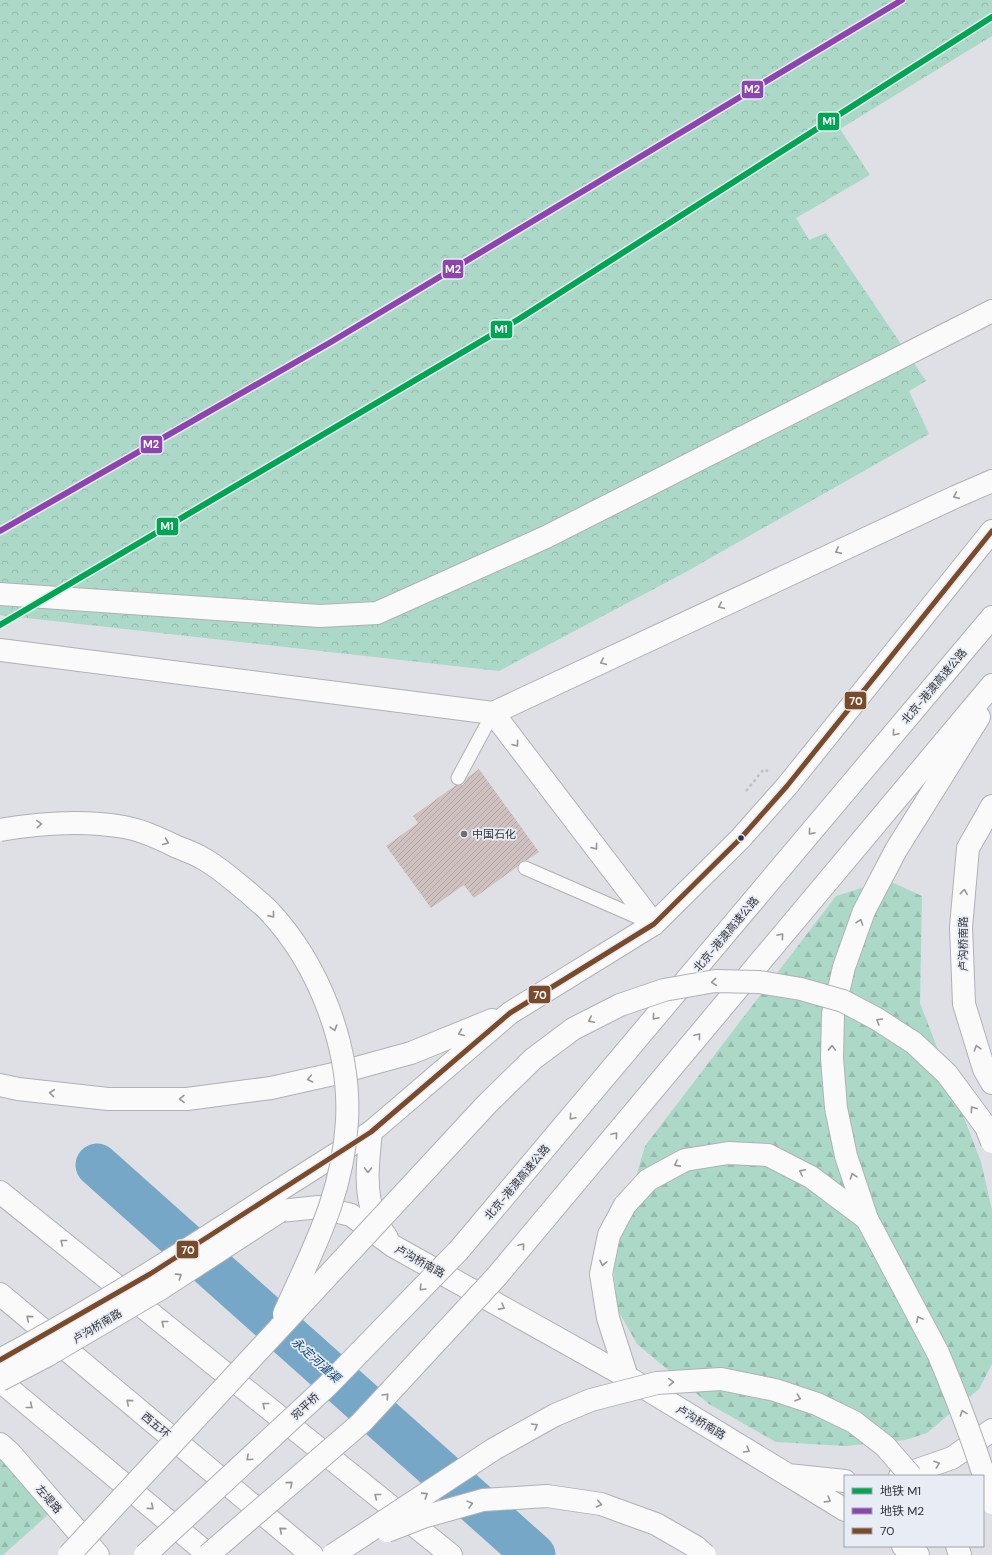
<svg xmlns="http://www.w3.org/2000/svg" width="992" height="1555" viewBox="0 0 992 1555" font-family="'DM Sans','Noto Sans SC',sans-serif">
  <style>
    .forest { fill: url(#forest-firs) }
    .park { fill: url(#park-crowns) }
    .lines { fill: none; stroke-linecap: round; stroke-linejoin: round }
    .river { stroke: #76a7c7; stroke-width: 43 }
    .building { fill: url(#building-hatch) }
    .lane-casing { stroke: #afb1b5; stroke-width: 15 }
    .street-casing { stroke: #afb1b5; stroke-width: 24 }
    .secondary-casing { stroke: #afb1b5; stroke-width: 24 }
    .highway-casing { stroke: #afb1b5; stroke-width: 24 }
    .path { stroke: #bec0c1; stroke-width: 2.5; stroke-dasharray: 3 3; stroke-linecap: butt }
    .lane { stroke: #fafafb; stroke-width: 13 }
    .street { stroke: #fafafb; stroke-width: 22 }
    .secondary { stroke: #fafafb; stroke-width: 22 }
    .highway { stroke: #fafafb; stroke-width: 22 }
    .highway-bridge-casing { stroke: #afb1b5; stroke-width: 24; stroke-linecap: butt }
    .highway-bridge { stroke: #fafafb; stroke-width: 22 }
    .bus-1-casing { stroke: #e8ecf5; stroke-width: 8 }
    .bus-1 { stroke: #7a4b2a; stroke-width: 5 }
    .metro-1-casing { stroke: #e8ecf5; stroke-width: 9 }
    .metro-2-casing { stroke: #e8ecf5; stroke-width: 9 }
    .metro-1 { stroke: #00a651; stroke-width: 6 }
    .metro-2 { stroke: #8e44ad; stroke-width: 6 }
    .oneway { stroke: #969698 }
    .poi-dot { fill: #6e6f73; stroke: #e8ecf5; stroke-width: 1.5 }
    .bus-dot { fill: #313236; stroke: #e8ecf5; stroke-width: 1.5 }
    .labels { text-anchor: middle; dominant-baseline: central; stroke-width: 3.5; stroke-linejoin: round; paint-order: stroke }
    .street-label { font-size: 11px; fill: #313236; stroke: #e8ecf5 }
    .poi-label { font-size: 11px; fill: #313236; stroke: #e8ecf5; text-anchor: start }
    .water-label { font-size: 12px; font-style: italic; fill: #104866; stroke: #e8ecf5 }
    .line-badge { stroke: #e8ecf5; stroke-width: 1.5 }
    .badge-label { font-size: 11px; text-anchor: middle; font-weight: bold; fill: #fff }
  </style>
  <defs>
    <pattern id="forest-firs" width="22" height="20" patternUnits="userSpaceOnUse"><rect width="22" height="20" fill="#acd8c7"/><path d="M5 1l3.5 6h-7zM16 11l3.5 6h-7z" fill="#94baac"/></pattern>
    <pattern id="park-crowns" width="20" height="18" patternUnits="userSpaceOnUse"><rect width="20" height="18" fill="#acd8c7"/><path d="M2 6a3 3 0 1 1 6 0M12 15a3 3 0 1 1 6 0" fill="none" stroke="#94baac"/></pattern>
    <pattern id="building-hatch" width="6" height="6" patternUnits="userSpaceOnUse"><rect width="6" height="6" fill="#cfc1bf"/><path d="M-1 1l2-2M0 6l6-6M5 7l2-2" fill="none" stroke="#b2a6a5"/></pattern>
  </defs>
  <rect width="100%" height="100%" fill="#dee0e5"/>
  <g class="forest">
    <path d="M887,880L922,896L920,1003L981,1162L992,1210V1364L979,1389L927,1433L905,1440L846,1446L776,1442L709,1404L637,1344L616,1307L613,1256L645,1146L836,896Z"/>
    <path d="M0,1458L51,1512L3,1555H0Z"/>
  </g>
  <path class="park" d="M0,0H992V36L840,129L870,175L796,218L809,240L826,233L926,381L909,391L929,434L684,573L499,671L0,615Z"/>
  <g class="lines">
    <path class="river" d="M97,1165L534,1555"/>
  </g>
  <path class="building" d="M479,769L539,852L527,860L521,861L517,867L474,898L464,885L431,908L386,846L418,823L413,816L456,785H463L468,777Z"/>
  <g class="lines">
    <g class="lane-casing">
      <g id="lane">
        <path d="M458,778L493,713"/>
        <path d="M525,868L649,922"/>
      </g>
    </g>
    <g class="street-casing">
      <path id="street" d="M0,594L320,616L377,613L546,537L992,311"/>
    </g>
    <g class="secondary-casing">
      <g id="secondary">
        <path d="M0,650L493,713L955,497L992,481"/>
        <path d="M493,713L654,924"/>
        <path d="M0,1444L11,1454L98,1555"/>
        <path d="M788,1475L845,1510"/>
        <path d="M903,1546L918,1555"/>
      </g>
    </g>
    <g class="highway-casing">
      <g id="highway">
        <path d="M992,806L968,848L961,927L964,1004L984,1069L992,1083"/>
        <path d="M0,1085L18,1089L108,1099H187L271,1088L338,1073L411,1053L492,1020"/>
        <path d="M371,1132C368,1160 364,1189 374,1216C376,1224 383,1231 387,1238"/>
        <path d="M0,1192L451,1555"/>
        <path d="M270,1196L371,1132L510,1013L654,924L740,839L787,786L992,531"/>
        <path d="M280,1211L319,1207L351,1215L393,1246L627,1377L788,1475L845,1481"/>
        <path d="M459,1250L992,617"/>
        <path d="M497,1276L992,685"/>
        <path d="M0,1294L312,1555"/>
        <path d="M938,1353L867,1219L846,1156L836,1108L832,1058L833,1014L844,967L864,911L896,850L979,717"/>
        <path d="M627,1377L608,1318L601,1274L609,1235L625,1205L648,1180L685,1160L728,1153L768,1155L811,1177L867,1219"/>
        <path d="M0,1381L209,1555"/>
        <path d="M900,1476L952,1458L992,1430"/>
        <path d="M957,1546L960,1555"/>
      </g>
    </g>
    <path class="path" d="M746,791L764,769L769,772"/>
    <use href="#lane" class="lane"/>
    <use href="#street" class="street"/>
    <use href="#secondary" class="secondary"/>
    <use href="#highway" class="highway"/>
    <g class="highway-bridge-casing">
      <g id="highway-bridge">
        <path d="M0,830C40,823 83,820 124,827C141,830 159,838 175,846C184,850 194,853 202,858C219,867 234,881 249,893C255,899 262,904 268,910C319,964 351,1047 347,1121C343,1195 313,1249 284,1314"/>
        <path d="M938,1353C959,1403 978,1451 992,1503"/>
        <path d="M0,1360C93,1310 182,1254 270,1196"/>
        <path d="M0,1380L48,1355L160,1289L280,1211"/>
        <path d="M387,1531L423,1517L483,1500L547,1496L601,1504L656,1524L696,1547L705,1555"/>
        <path d="M69,1555L487,1104L533,1059L573,1029L620,1005L664,990L715,981L759,982L801,989L843,1001L877,1019L914,1043L947,1074L986,1127L992,1142"/>
        <path d="M145,1555L327,1386L459,1250"/>
        <path d="M208,1555L361,1423L497,1276"/>
        <path d="M333,1555L494,1449L555,1415L591,1400L657,1383L721,1379L775,1390L817,1404L854,1422L885,1446L911,1476"/>
      </g>
    </g>
    <use href="#highway-bridge" class="highway-bridge"/>
    <g class="bus-1-casing">
      <path id="bus-1" d="M0,1360L150,1274L371,1132L510,1013L654,924L740,839L787,786L992,531"/>
    </g>
    <use href="#bus-1" class="bus-1"/>
    <g class="metro-1-casing">
      <path id="metro-1" d="M0,625L519,319L992,17"/>
    </g>
    <g class="metro-2-casing">
      <path id="metro-2" d="M0,531L331,342L902,0"/>
    </g>
    <use href="#metro-1" class="metro-1"/>
    <use href="#metro-2" class="metro-2"/>
  </g>
  <defs><path id="oneway-chevron" d="M-2-3.5L2.5 0L-2 3.5" fill="none" stroke-width="1.6" stroke-linecap="round" stroke-linejoin="round"/></defs>
  <g class="oneway">
    <use href="#oneway-chevron" transform="translate(956 496) rotate(156)"/>
    <use href="#oneway-chevron" transform="translate(838 551) rotate(155)"/>
    <use href="#oneway-chevron" transform="translate(721 606) rotate(155)"/>
    <use href="#oneway-chevron" transform="translate(603 662) rotate(155)"/>
    <use href="#oneway-chevron" transform="translate(895 733) rotate(130)"/>
    <use href="#oneway-chevron" transform="translate(516 744) rotate(53)"/>
    <use href="#oneway-chevron" transform="translate(39 824) rotate(-2)"/>
    <use href="#oneway-chevron" transform="translate(811 832) rotate(130)"/>
    <use href="#oneway-chevron" transform="translate(166 842) rotate(23)"/>
    <use href="#oneway-chevron" transform="translate(595 847) rotate(53)"/>
    <use href="#oneway-chevron" transform="translate(964 892) rotate(-84)"/>
    <use href="#oneway-chevron" transform="translate(272 915) rotate(51)"/>
    <use href="#oneway-chevron" transform="translate(860 922) rotate(-71)"/>
    <use href="#oneway-chevron" transform="translate(781 936) rotate(-50)"/>
    <use href="#oneway-chevron" transform="translate(714 982) rotate(175)"/>
    <use href="#oneway-chevron" transform="translate(655 1017) rotate(130)"/>
    <use href="#oneway-chevron" transform="translate(591 1020) rotate(153)"/>
    <use href="#oneway-chevron" transform="translate(879 1021) rotate(-149)"/>
    <use href="#oneway-chevron" transform="translate(334 1028) rotate(73)"/>
    <use href="#oneway-chevron" transform="translate(461 1033) rotate(158)"/>
    <use href="#oneway-chevron" transform="translate(698 1036) rotate(-50)"/>
    <use href="#oneway-chevron" transform="translate(832 1048) rotate(-88)"/>
    <use href="#oneway-chevron" transform="translate(977 1048) rotate(-107)"/>
    <use href="#oneway-chevron" transform="translate(310 1079) rotate(168)"/>
    <use href="#oneway-chevron" transform="translate(52 1093) rotate(-174)"/>
    <use href="#oneway-chevron" transform="translate(182 1099) rotate(179)"/>
    <use href="#oneway-chevron" transform="translate(973 1109) rotate(-126)"/>
    <use href="#oneway-chevron" transform="translate(572 1117) rotate(130)"/>
    <use href="#oneway-chevron" transform="translate(615 1135) rotate(-50)"/>
    <use href="#oneway-chevron" transform="translate(677 1164) rotate(152)"/>
    <use href="#oneway-chevron" transform="translate(368 1170) rotate(91)"/>
    <use href="#oneway-chevron" transform="translate(802 1172) rotate(-153)"/>
    <use href="#oneway-chevron" transform="translate(853 1176) rotate(-108)"/>
    <use href="#oneway-chevron" transform="translate(63 1242) rotate(-142)"/>
    <use href="#oneway-chevron" transform="translate(522 1246) rotate(-50)"/>
    <use href="#oneway-chevron" transform="translate(603 1263) rotate(102)"/>
    <use href="#oneway-chevron" transform="translate(179 1276) rotate(-33)"/>
    <use href="#oneway-chevron" transform="translate(422 1288) rotate(134)"/>
    <use href="#oneway-chevron" transform="translate(502 1307) rotate(29)"/>
    <use href="#oneway-chevron" transform="translate(29 1318) rotate(-140)"/>
    <use href="#oneway-chevron" transform="translate(919 1319) rotate(-118)"/>
    <use href="#oneway-chevron" transform="translate(164 1323) rotate(-141)"/>
    <use href="#oneway-chevron" transform="translate(671 1382) rotate(-4)"/>
    <use href="#oneway-chevron" transform="translate(386 1396) rotate(-47)"/>
    <use href="#oneway-chevron" transform="translate(798 1398) rotate(19)"/>
    <use href="#oneway-chevron" transform="translate(129 1402) rotate(-140)"/>
    <use href="#oneway-chevron" transform="translate(265 1405) rotate(-141)"/>
    <use href="#oneway-chevron" transform="translate(30 1406) rotate(39)"/>
    <use href="#oneway-chevron" transform="translate(963 1413) rotate(-110)"/>
    <use href="#oneway-chevron" transform="translate(535 1426) rotate(-30)"/>
    <use href="#oneway-chevron" transform="translate(747 1450) rotate(31)"/>
    <use href="#oneway-chevron" transform="translate(249 1458) rotate(137)"/>
    <use href="#oneway-chevron" transform="translate(937 1464) rotate(-19)"/>
    <use href="#oneway-chevron" transform="translate(290 1484) rotate(-41)"/>
    <use href="#oneway-chevron" transform="translate(425 1495) rotate(-33)"/>
    <use href="#oneway-chevron" transform="translate(377 1496) rotate(-142)"/>
    <use href="#oneway-chevron" transform="translate(828 1500) rotate(32)"/>
    <use href="#oneway-chevron" transform="translate(470 1504) rotate(-15)"/>
    <use href="#oneway-chevron" transform="translate(599 1504) rotate(13)"/>
    <use href="#oneway-chevron" transform="translate(151 1507) rotate(40)"/>
    <use href="#oneway-chevron" transform="translate(282 1530) rotate(-140)"/>
  </g>
  <circle class="poi-dot" cx="464" cy="834" r="4"/>
  <circle class="bus-dot" cx="741" cy="838" r="3.5"/>
  <g class="labels">
    <g class="street-label">
      <text transform="translate(934 686) rotate(-50)">北京-港澳高速公路</text>
      <text transform="translate(726 934) rotate(-50)">北京-港澳高速公路</text>
      <text transform="translate(963 944) rotate(-90)">卢沟桥南路</text>
      <text transform="translate(517 1182) rotate(-50)">北京-港澳高速公路</text>
      <text transform="translate(420 1261) rotate(29)">卢沟桥南路</text>
      <text transform="translate(97 1326) rotate(-31)">卢沟桥南路</text>
      <text transform="translate(305 1406) rotate(-43)">宛平桥</text>
      <text transform="translate(701 1422) rotate(31)">卢沟桥南路</text>
      <text transform="translate(156 1425) rotate(40)">西五环</text>
      <text transform="translate(49 1499) rotate(49)">左堤路</text>
    </g>
    <g class="poi-label">
      <text x="472" y="834">中国石化</text>
    </g>
    <g class="water-label">
      <text transform="translate(316 1360) rotate(42)">永定河灌渠</text>
    </g>
  </g>
  <g class="line-badge">
    <rect x="741" y="80" width="23" height="19" rx="4" fill="#8e44ad"/>
    <rect x="817" y="112" width="23" height="19" rx="4" fill="#00a651"/>
    <rect x="442" y="259" width="22" height="20" rx="4" fill="#8e44ad"/>
    <rect x="490" y="320" width="23" height="19" rx="4" fill="#00a651"/>
    <rect x="140" y="435" width="23" height="19" rx="4" fill="#8e44ad"/>
    <rect x="156" y="517" width="23" height="19" rx="4" fill="#00a651"/>
    <rect x="844" y="691" width="23" height="19" rx="4" fill="#7a4b2a"/>
    <rect x="528" y="985" width="23" height="19" rx="4" fill="#7a4b2a"/>
    <rect x="176" y="1240" width="23" height="19" rx="4" fill="#7a4b2a"/>
  </g>
  <g class="badge-label">
    <text x="752" y="93">M2</text>
    <text x="829" y="125">M1</text>
    <text x="453" y="273">M2</text>
    <text x="501" y="333">M1</text>
    <text x="151" y="448">M2</text>
    <text x="167" y="530">M1</text>
    <text x="856" y="705">70</text>
    <text x="540" y="999">70</text>
    <text x="188" y="1254">70</text>
  </g>
  <rect x="844" y="1475" width="140" height="72" fill="#e8ecf5" stroke="#9fa2a9"/>
  <rect x="852" y="1488" width="20" height="6" fill="#00a651" stroke="#9fa2a9"/>
  <text x="880" y="1495" font-size="12" fill="#313236">地铁 M1</text>
  <rect x="852" y="1508" width="20" height="6" fill="#8e44ad" stroke="#9fa2a9"/>
  <text x="880" y="1515" font-size="12" fill="#313236">地铁 M2</text>
  <rect x="852" y="1528" width="20" height="6" fill="#7a4b2a" stroke="#9fa2a9"/>
  <text x="880" y="1535" font-size="12" fill="#313236">70</text>
</svg>
